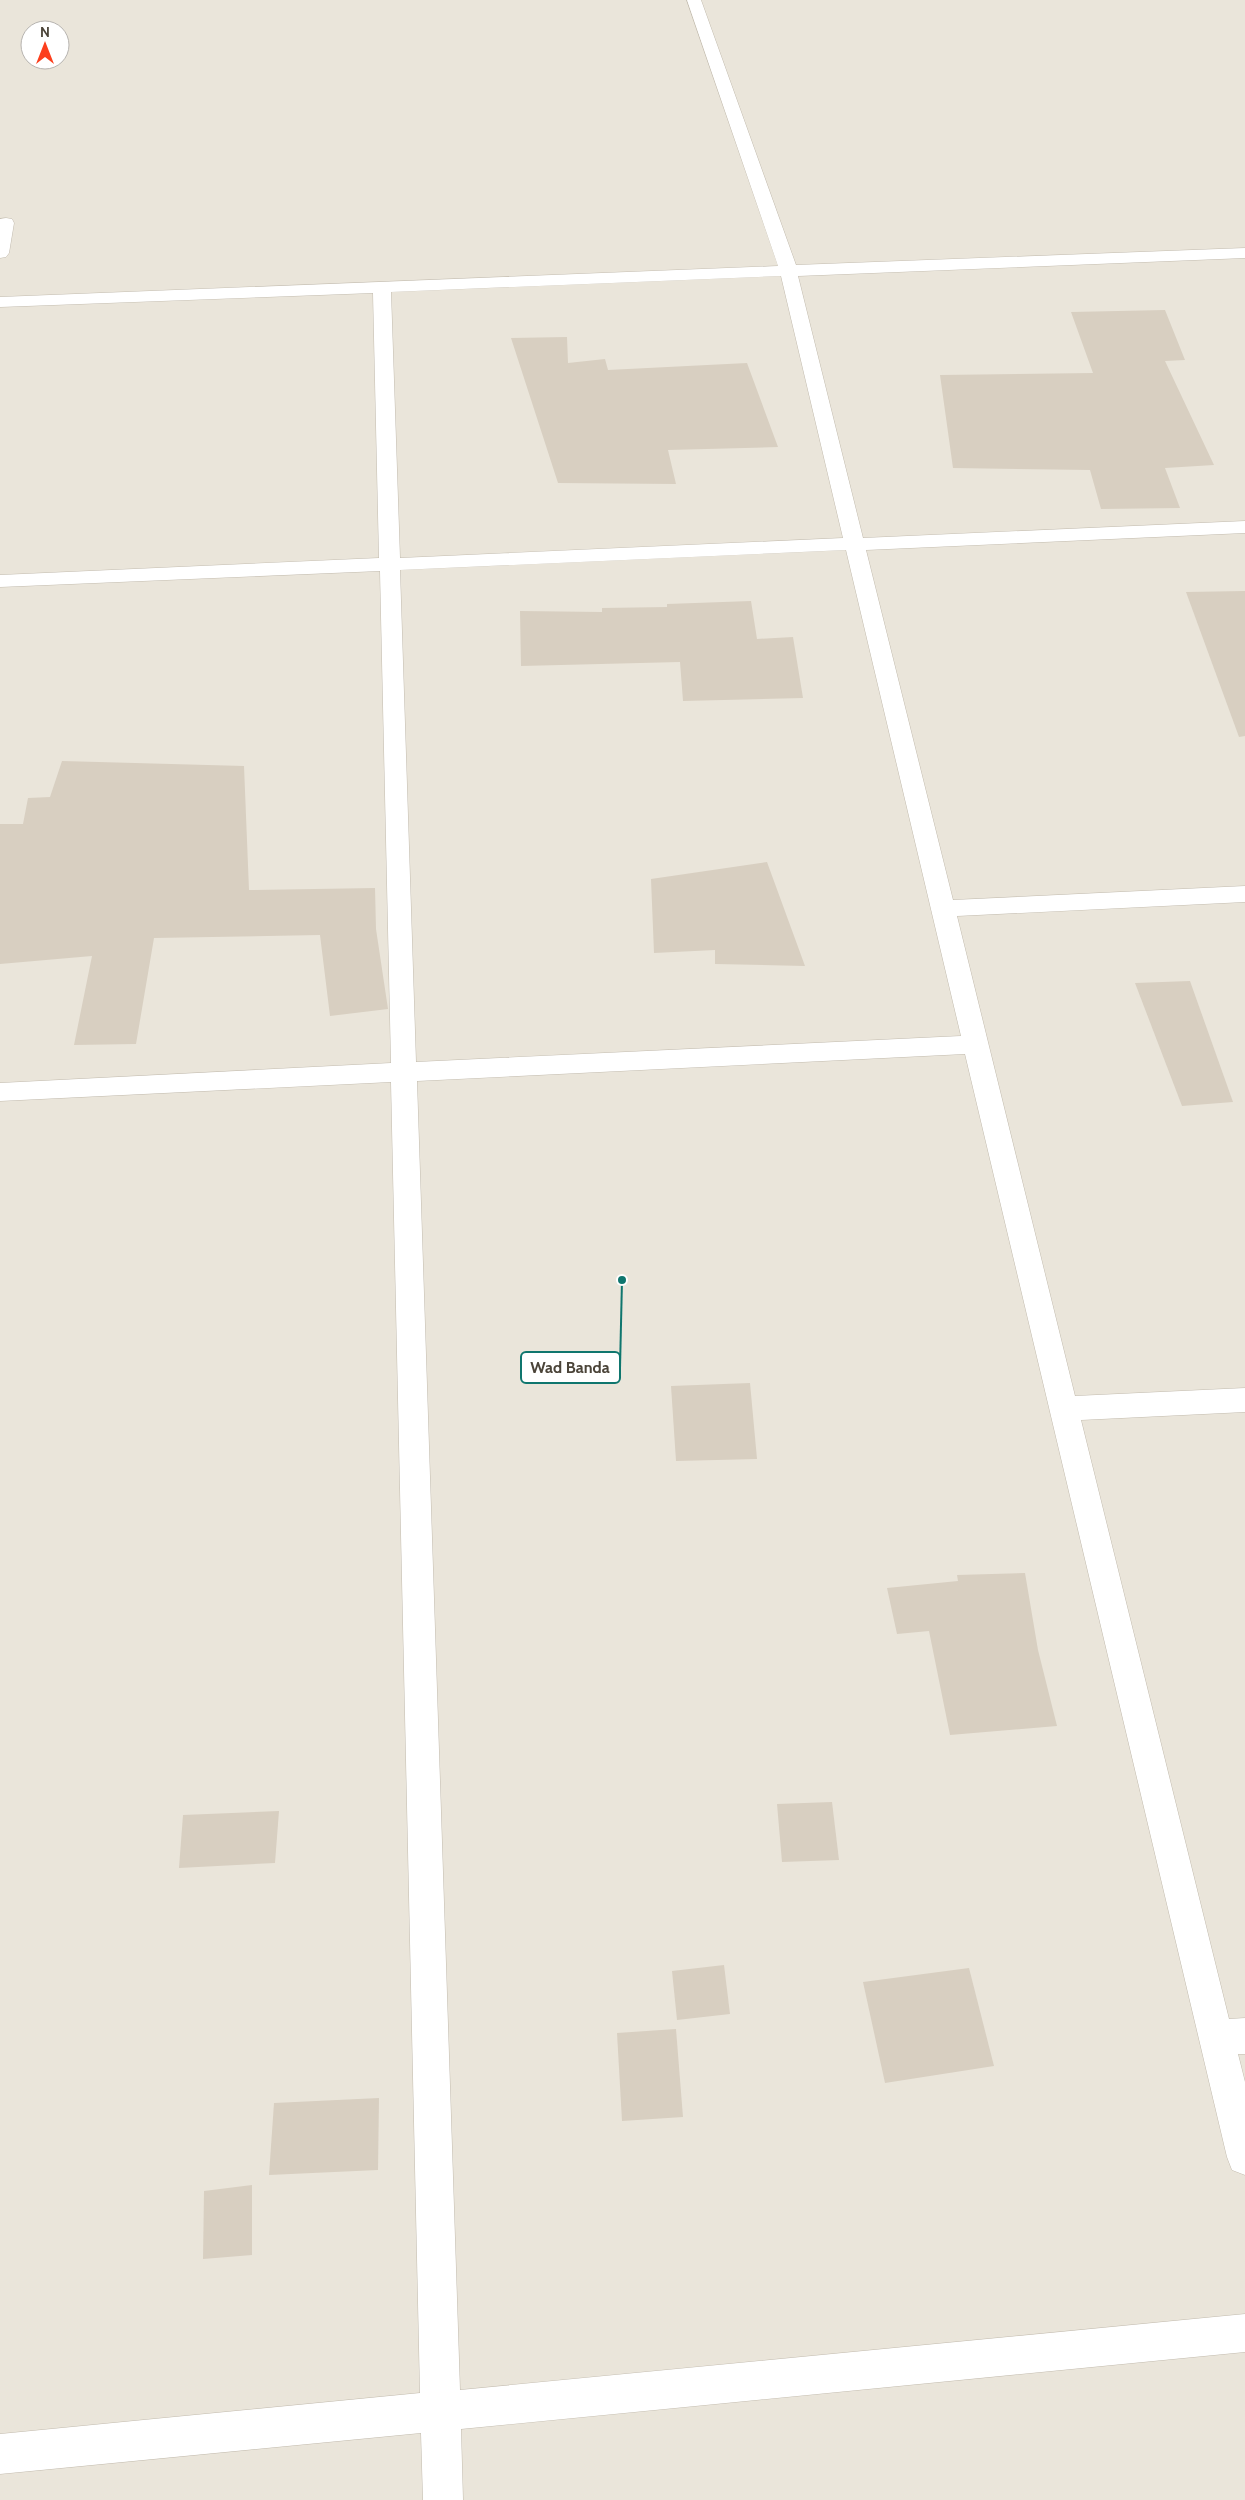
<svg xmlns="http://www.w3.org/2000/svg" width="1245" height="2500" viewBox="0 0 1245 2500" font-family="Cabin,sans-serif">
  <style>
    .residential { fill: #eae5da; fill-rule: evenodd }
    .building { fill: #d8cfc1 }
    .lines { fill: none; stroke-linecap: round; stroke-linejoin: round }
    .minor-casing { stroke: #c2bbae; stroke-width: 1 }
    .minor { fill: #fff; fill-rule: evenodd }
    .leader { fill: none; stroke: #0f766e; stroke-width: 2 }
    .callout-dot { fill: #0f766e; stroke: #fff; stroke-width: 2 }
    .callout { fill: #fff; stroke: #0f766e; stroke-width: 2 }
    .callout-label { font-size: 16px; text-anchor: middle; font-weight: bold; fill: #4b4439 }
  </style>
  <rect width="100%" height="100%" fill="#f6f3ec"/>
  <path class="residential" d="M0,0H1245V2500H0ZM30,30H60V60H30Z"/>
  <g class="building">
    <path d="M1165,310L1185,360L1165,361L1214,465L1165,468L1180,508L1101,509L1090,470L953,468L940,375L1093,373L1071,312Z"/>
    <path d="M567,337L568,363L605,359L608,370L747,363L778,447L668,450L676,484L558,483L511,338Z"/>
    <path d="M1245,591V736L1239,737L1186,592Z"/>
    <path d="M751,601L757,639L793,637L803,698L683,701L680,662L521,666L520,611L602,612V608L667,607V604Z"/>
    <path d="M62,761L244,766L249,890L375,888L376,929L388,1009L330,1016L320,935L154,938L136,1044L74,1045L92,956L0,964V824H23L28,798L50,797Z"/>
    <path d="M767,862L805,966L715,964V950L654,953L651,879Z"/>
    <path d="M1190,981L1233,1102L1182,1106L1135,983Z"/>
    <path d="M750,1383L757,1459L676,1461L671,1386Z"/>
    <path d="M1025,1573L1038,1650L1057,1726L950,1735L929,1631L897,1634L887,1588L958,1581L957,1575Z"/>
    <path d="M832,1802L839,1860L782,1862L777,1804Z"/>
    <path d="M279,1811L275,1863L179,1868L183,1815Z"/>
    <path d="M724,1965L730,2014L677,2020L672,1971Z"/>
    <path d="M969,1968L994,2066L885,2083L863,1982Z"/>
    <path d="M676,2029L683,2117L622,2121L617,2033Z"/>
    <path d="M379,2098L378,2170L269,2175L274,2103Z"/>
    <path d="M252,2185V2255L203,2259L204,2191Z"/>
  </g>
  <g class="lines">
    <g class="minor-casing">
      <g id="minor">
        <path d="M687,0H701L796,265L1245,248V258L798,276L863,538L1245,521V533L866,550L953,900L1245,886V902L957,916L1075,1396L1245,1388V1412L1081,1420L1229,2019L1245,2018V2054H1238L1245,2082V2175L1232,2170L1227,2157L965,1054L417,1081L460,2390L1245,2314V2352L461,2429L463,2500H423L421,2433L0,2474V2434L420,2393L391,1082L0,1101V1083L391,1063L380,571L0,587V575L379,558L373,293L0,307V297L778,266ZM781,276L843,538L400,558L391,292ZM846,550L961,1036L416,1062L400,570Z"/>
        <path d="M6,218L12,219L14,223L9,253L6,257L0,258V219Z"/>
      </g>
    </g>
    <use href="#minor" class="minor"/>
  </g>
  <path class="leader" d="M622 1280L620 1368"/>
  <circle class="callout-dot" cx="622" cy="1280" r="5"/>
  <rect class="callout" x="521" y="1352" width="99" height="31" rx="5"/>
  <g class="callout-label">
    <text x="570" y="1373">Wad Banda</text>
  </g>
  <g transform="translate(45 45)"><circle r="24" fill="#ffffff" stroke="#b7b4b0"/>
  <path d="M0-4L9 19L0 12L-9 19Z" fill="#fc3f1d"/>
  <text y="-8" font-size="14" font-weight="bold" text-anchor="middle" fill="#4b4439">N</text>
  </g>
</svg>
